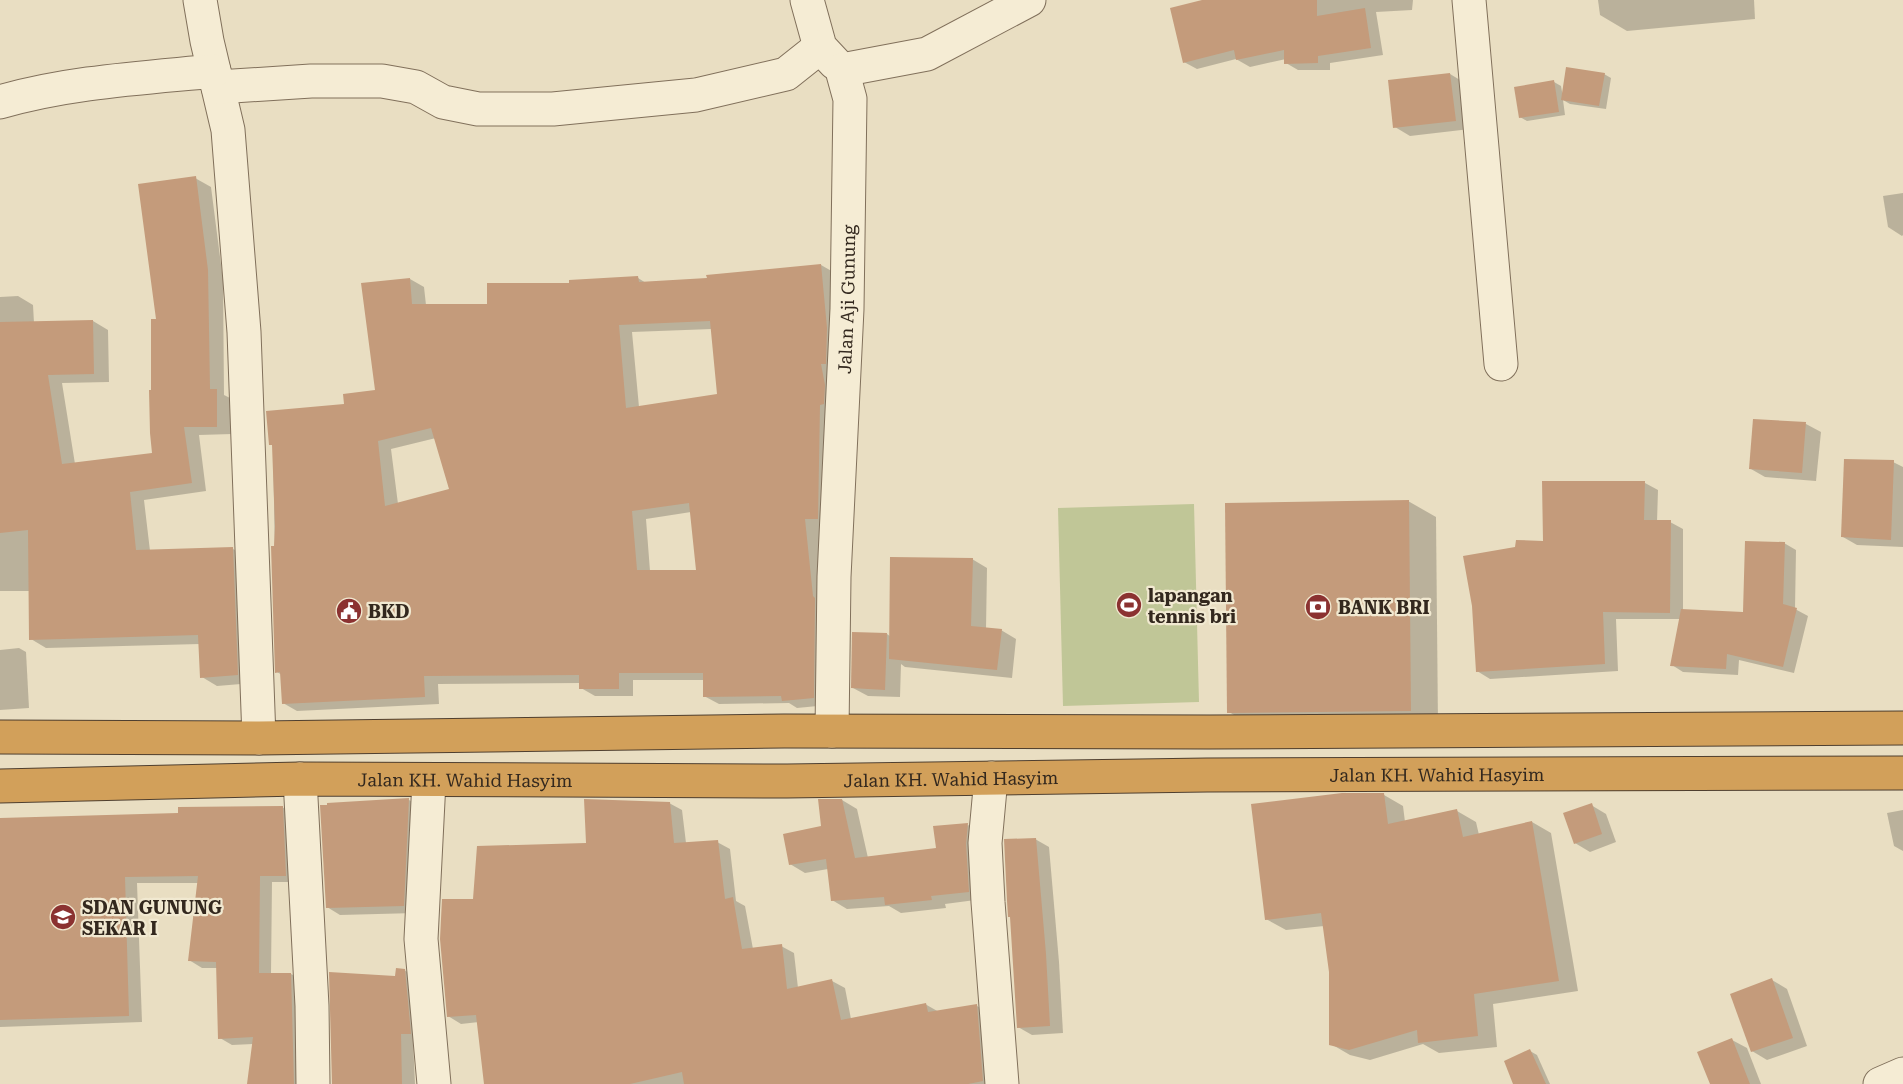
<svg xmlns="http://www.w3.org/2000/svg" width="1903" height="1084" viewBox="0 0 1903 1084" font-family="'Roboto Serif',serif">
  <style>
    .green { fill: #c0c697 }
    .shadow { fill: #0003; fill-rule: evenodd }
    .building { fill: #c49b7b; fill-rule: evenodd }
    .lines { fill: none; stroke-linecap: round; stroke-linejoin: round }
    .street-casing { stroke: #81705b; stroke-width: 35 }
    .highway-casing { stroke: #4f3f2f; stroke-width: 35 }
    .street { stroke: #f5ecd4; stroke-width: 33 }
    .highway { stroke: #d2a05a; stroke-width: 33 }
    .labels { text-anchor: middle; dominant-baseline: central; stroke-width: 4.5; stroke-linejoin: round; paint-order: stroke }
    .street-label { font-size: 18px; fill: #33281e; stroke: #f1e9d1 }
    .poi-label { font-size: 18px; font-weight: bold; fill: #33281e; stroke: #f1e9d1; text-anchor: start }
  </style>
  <rect width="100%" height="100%" fill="#e9dec2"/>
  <path class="green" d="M1194,504L1199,702L1063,706L1058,508Z"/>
  <g class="shadow">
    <path d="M1236,0H1413L1412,10L1376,12L1383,55L1330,63V70H1298L1286,63V59L1250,67L1236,59L1197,69L1184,62Z"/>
    <path d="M1598,0H1754L1755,19L1627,31L1600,15Z"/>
    <path d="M1450,74L1465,83L1470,129L1410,136L1395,127Z"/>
    <path d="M1604,74L1611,78L1606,109L1570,104L1563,100L1565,115L1527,121L1520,117L1554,82L1561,86L1563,97Z"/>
    <path d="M195,178L211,187L223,280L224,395L232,399V434L199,435L206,491L144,500L150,551L233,549L248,557L253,683L217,686L202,677L200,644L46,648L31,639L30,591H0V297L18,296L33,305L34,323L93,321L108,330L109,382L62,383L75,464L154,454L153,391L158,321Z"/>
    <path d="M1903,193V235L1902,236L1888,227L1883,196Z"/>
    <path d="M821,265L835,273L832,526H819L827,606L828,705L797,708L789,703L719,704L704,696V680H633V696H595L581,688V683L438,684L439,704L297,711L283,703L282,675L277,672L273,446L271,444L377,391L410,279L424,287L426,305H488L570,284L638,278L646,283L708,280ZM712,329L718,395L639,407L632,332ZM436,438L450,491L398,504L391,449ZM691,512L698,571H650L646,519Z"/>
    <path d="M1754,420L1806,424L1821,432L1816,481L1765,477L1751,469Z"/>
    <path d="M1893,462L1903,467V547L1857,545L1843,537Z"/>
    <path d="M1645,483L1658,490L1657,522H1670L1683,529V611L1744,614L1784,543L1796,550L1795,609L1808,616L1794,673L1739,660L1738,675L1683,672L1672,665L1681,619H1616L1618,671L1490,679L1477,671L1545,543Z"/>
    <path d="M1408,501L1436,517L1438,726L1256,728L1229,712Z"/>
    <path d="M972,559L987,568L986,629L1001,630L1016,639L1012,678L905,667L901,664L900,697L868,696L853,688L887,634L891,637Z"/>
    <path d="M19,648L26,652L29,708L0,710V650Z"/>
    <path d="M1384,795L1403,806L1405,822L1457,811L1476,822L1479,835L1532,822L1551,833L1578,991L1493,1004L1497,1047L1439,1053L1423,1044L1370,1060L1350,1055L1331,1044L1330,972L1324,926L1286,930L1266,919Z"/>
    <path d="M409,800L422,807L416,913L340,915L327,907L329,805Z"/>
    <path d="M842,800L857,809L868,858L938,850L968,825L982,833L983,899L945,904L946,908L901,913L889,906L847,909L832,900L828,869L805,873L790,864L823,828Z"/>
    <path d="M669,803L682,810L686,843L717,842L730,849L736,901L745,906L753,949L781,946L794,953L798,988L832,981L845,988L851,1019L925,1004L939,1012L977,1006L989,1013L995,1084H486L479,1022L461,1024L448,1016L475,901Z"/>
    <path d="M1591,805L1606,814L1616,842L1590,852L1575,843Z"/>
    <path d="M282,807L295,815L299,882H272L271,974H291L304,981L306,1084H248L253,1044L232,1045L220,1038L218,968H202L189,960L199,883H137L142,1022L0,1027V819L180,814Z"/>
    <path d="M1903,810V851L1894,846L1887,813Z"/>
    <path d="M1035,839L1049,847L1059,962L1063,1033L1032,1035L1018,1027Z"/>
    <path d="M404,970L417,978L423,1041L413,1040L415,1084H333L397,978Z"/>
    <path d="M1772,980L1787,989L1807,1046L1767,1060L1752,1051Z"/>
    <path d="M1732,1040L1747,1048L1761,1084H1711Z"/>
    <path d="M1530,1051L1537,1055L1550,1084H1515Z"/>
  </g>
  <g class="building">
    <path d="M1202,0H1317V16L1365,8L1371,48L1318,56V63L1284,64V50L1236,60L1234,50L1183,63L1170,8Z"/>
    <path d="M1566,67L1605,73L1599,106L1561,100Z"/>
    <path d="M1450,73L1456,121L1393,128L1388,80Z"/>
    <path d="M1554,80L1559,112L1519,118L1514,87Z"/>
    <path d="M196,176L208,270L210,389H217V427H184L192,483L130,492L136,550L233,547L238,675L200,678L198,635L29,640L28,530L0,533V322L93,320L94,374L48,375L62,464L152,453L150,433L149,390H151V319H156L138,184Z"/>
    <path d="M821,264L827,328L826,364H821L825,385L824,404L820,405L818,519H805L813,596L815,598L814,698L782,701L781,696L703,697V673H619V689H579V675L424,676L425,697L282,704L280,672L275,673L271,546H274L275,526L272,445H269L266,411L344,404L343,394L375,390L361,283L410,278L412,304H487V283H569V280L638,276L639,282L707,278L706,275ZM710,321L717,394L626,408L619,325ZM431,428L449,489L385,506L378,441ZM689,503L696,570H637L632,511Z"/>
    <path d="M1753,419L1806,422L1802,473L1749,469Z"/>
    <path d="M1844,459L1894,460L1891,540L1841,537Z"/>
    <path d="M1542,481H1645L1644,520H1671L1670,613L1603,612L1605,664L1476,672L1472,606L1463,556L1515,547L1516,540L1543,541Z"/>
    <path d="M1409,500L1411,711L1227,713L1225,503Z"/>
    <path d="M1745,541L1785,542L1783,604L1797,608L1783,667L1727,654L1726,669L1670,666L1681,609L1743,612Z"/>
    <path d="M890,557L973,558L971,626L1002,629L997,670L889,659Z"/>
    <path d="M852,632L887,633L885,690L851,688Z"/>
    <path d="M1342,793H1384L1388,824L1457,809L1463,837L1532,821L1559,981L1474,994L1478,1036L1418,1043L1417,1030L1349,1050L1329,1045V972L1321,913L1265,920L1251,804Z"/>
    <path d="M409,798L404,906L326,908L320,805H327V803Z"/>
    <path d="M584,799L670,802L674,843L718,840L725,899L733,897L742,949L782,944L787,989L832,979L841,1020L926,1003L928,1012L977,1004L983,1081L968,1084H684L682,1072L630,1084H484L476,1015L447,1017L440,939L442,899H473L477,846L586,843Z"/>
    <path d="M818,799H842L855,858L936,848L933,826L968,823L966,844L969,892L931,896L932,900L885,905L884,897L831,901L826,859L789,865L783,834L821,826Z"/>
    <path d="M1592,803L1602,834L1574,844L1563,813Z"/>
    <path d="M283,806L286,876H260L259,973H291L294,1084H247L253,1037L218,1039L216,962L188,961L198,876L125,877L129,1016L0,1020V818L178,813V807Z"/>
    <path d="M1036,838L1046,954L1050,1026L1017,1028L1010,917H1008L1007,901L1004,839Z"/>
    <path d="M396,968L405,969L411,1034H401L402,1084H332L329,972L395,976Z"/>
    <path d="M1772,978L1793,1038L1751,1052L1730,994Z"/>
    <path d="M1732,1038L1750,1084H1710L1697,1052Z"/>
    <path d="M1530,1049L1546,1084H1513L1504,1061Z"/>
  </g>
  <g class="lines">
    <g class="street-casing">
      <g id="street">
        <path d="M200,0L207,41L228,130L244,332L259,738"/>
        <path d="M807,0L820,47L835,63"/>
        <path d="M1469,0L1501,364"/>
        <path d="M218,87L311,81H382L416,87L443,102L478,109H553L696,95L786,74L820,47"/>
        <path d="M0,102C69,82 143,78 214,71"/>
        <path id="s1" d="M832,731L834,577L847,309L850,99L842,70L927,54L1029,0"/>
        <path d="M991,778L985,843L988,902L1002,1084"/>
        <path d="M300,779L312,1006L313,1084"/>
        <path d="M429,781L421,939L434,1084"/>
        <path d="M1880,1084L1903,1074"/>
      </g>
    </g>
    <g class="highway-casing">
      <g id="highway">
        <path d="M0,737L259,738L784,731L1209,732L1903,728"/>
        <path id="s2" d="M0,786L300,779L787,781L1207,775L1903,773"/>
      </g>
    </g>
    <use href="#street" class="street"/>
    <use href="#highway" class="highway"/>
  </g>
  <defs>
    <g id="stadium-disc" transform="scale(1.35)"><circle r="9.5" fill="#8b3231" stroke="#f1e9d1"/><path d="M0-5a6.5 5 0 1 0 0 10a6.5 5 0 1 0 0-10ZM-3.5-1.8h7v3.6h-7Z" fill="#fff"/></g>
    <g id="bank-disc" transform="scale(1.35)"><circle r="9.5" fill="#8b3231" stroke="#f1e9d1"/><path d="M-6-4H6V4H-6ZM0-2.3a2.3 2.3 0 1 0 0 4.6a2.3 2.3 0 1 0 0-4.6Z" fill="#fff"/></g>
    <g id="civic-disc" transform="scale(1.35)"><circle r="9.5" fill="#8b3231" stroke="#f1e9d1"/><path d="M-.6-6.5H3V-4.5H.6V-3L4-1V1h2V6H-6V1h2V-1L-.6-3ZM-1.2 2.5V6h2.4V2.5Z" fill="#fff"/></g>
    <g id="school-disc" transform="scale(1.35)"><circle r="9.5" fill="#8b3231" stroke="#f1e9d1"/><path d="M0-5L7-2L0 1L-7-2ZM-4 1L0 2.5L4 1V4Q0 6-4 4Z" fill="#fff"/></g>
  </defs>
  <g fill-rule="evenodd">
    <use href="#stadium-disc" x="1129" y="605"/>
    <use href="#bank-disc" x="1318" y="607"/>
    <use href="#civic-disc" x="349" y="611"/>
    <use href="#school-disc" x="63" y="917"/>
  </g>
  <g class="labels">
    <g class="street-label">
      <text stroke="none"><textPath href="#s1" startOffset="432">Jalan Aji Gunung</textPath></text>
      <text stroke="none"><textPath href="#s2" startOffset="1437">Jalan KH. Wahid Hasyim</textPath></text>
      <text stroke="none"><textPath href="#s2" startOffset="951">Jalan KH. Wahid Hasyim</textPath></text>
      <text stroke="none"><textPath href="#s2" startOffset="465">Jalan KH. Wahid Hasyim</textPath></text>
    </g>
    <g class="poi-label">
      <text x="1148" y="595">lapangan<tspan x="1148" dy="21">tennis bri</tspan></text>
      <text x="1338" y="607">BANK BRI</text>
      <text x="368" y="611">BKD</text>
      <text x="82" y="907">SDAN GUNUNG<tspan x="82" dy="21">SEKAR I</tspan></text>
    </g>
  </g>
</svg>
